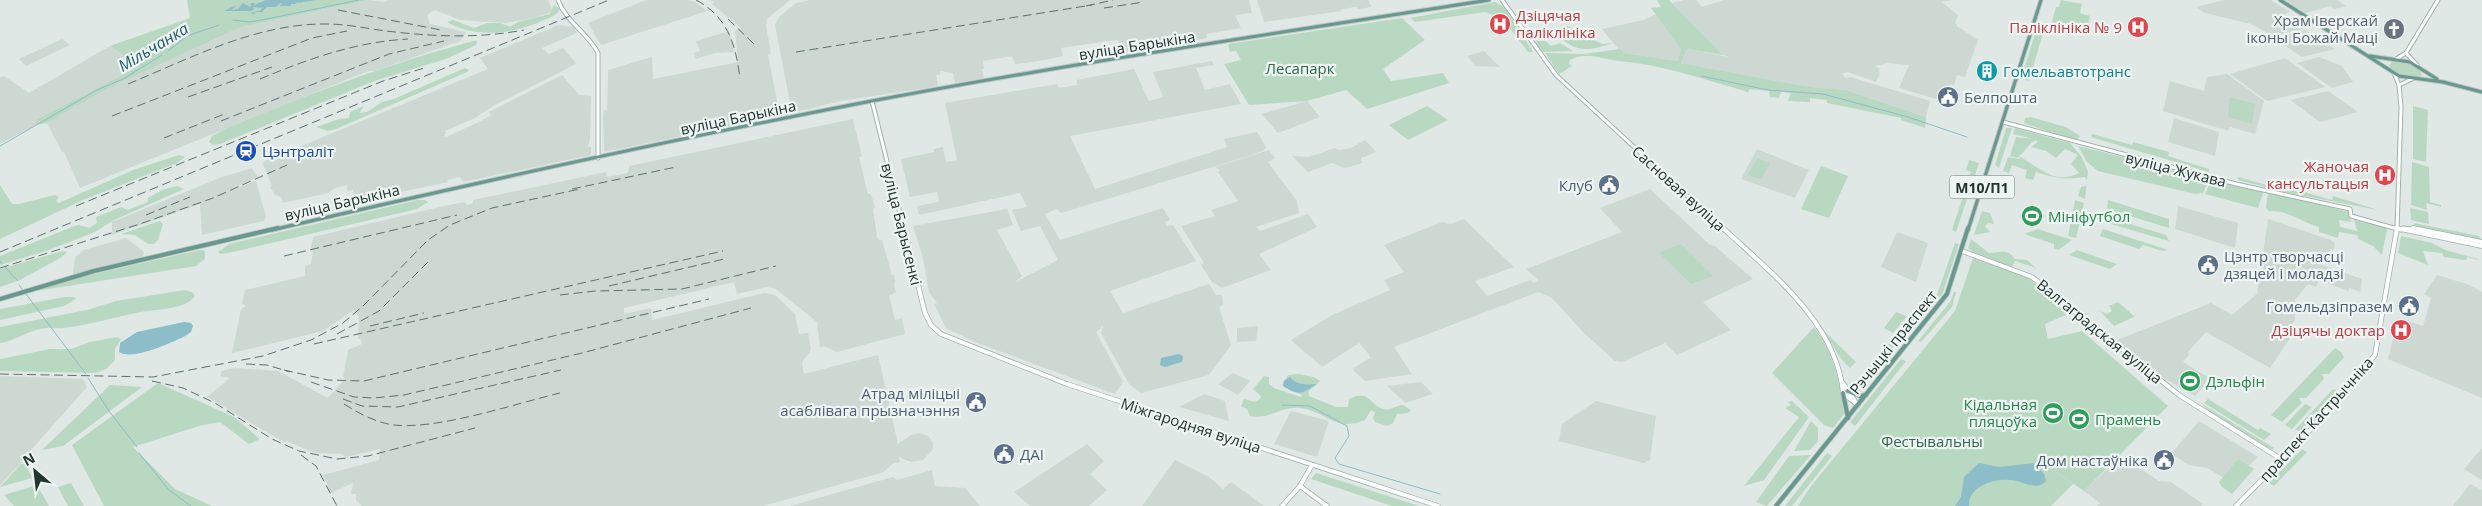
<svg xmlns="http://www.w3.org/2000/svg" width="2482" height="506" viewBox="0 0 2482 506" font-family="'Open Sans',sans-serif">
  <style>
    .built { fill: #cdd8d3 }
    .green { fill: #b9d8c2 }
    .water { fill: #8cbdc8 }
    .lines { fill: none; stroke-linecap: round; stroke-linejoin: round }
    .stream { stroke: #8cbdc8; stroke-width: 1 }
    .secondary-far1-casing { stroke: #9fb3ac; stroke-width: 5 }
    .secondary-casing { stroke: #9fb3ac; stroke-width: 5.5 }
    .primary-far1-casing { stroke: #bdc3c1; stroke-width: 5 }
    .primary-casing { stroke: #bdc3c1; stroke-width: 5.5 }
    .secondary-far1 { stroke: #fff; stroke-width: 3 }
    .secondary { stroke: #fff; stroke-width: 4 }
    .primary-far1 { stroke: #68998e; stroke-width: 3 }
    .primary { stroke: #68998e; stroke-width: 4 }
    .rail { stroke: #5c726d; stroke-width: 1; stroke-dasharray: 9 4.5; stroke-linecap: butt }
    .labels { text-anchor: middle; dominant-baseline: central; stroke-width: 4.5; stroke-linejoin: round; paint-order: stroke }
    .shield { fill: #eef5f2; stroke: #5f6f6b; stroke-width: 1 }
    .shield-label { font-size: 14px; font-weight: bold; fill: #223631 }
    .health-label { font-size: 15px; fill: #be3a42; stroke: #eef5f2; text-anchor: end }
    .worship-label { font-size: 15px; fill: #5b616d; stroke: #eef5f2; text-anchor: end }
    .street-label { font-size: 15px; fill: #223631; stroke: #eef5f2 }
    .park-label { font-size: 15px; fill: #306848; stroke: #eef5f2 }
    .culture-label { font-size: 15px; fill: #0d838f; stroke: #eef5f2; text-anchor: start }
    .service-label { font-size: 15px; fill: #4e5e75; stroke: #eef5f2; text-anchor: end }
    .transit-label { font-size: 15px; fill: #164399; stroke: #eef5f2; text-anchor: start }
    .leisure-label { font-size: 15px; fill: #27864d; stroke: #eef5f2; text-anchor: start }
    .water-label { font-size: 16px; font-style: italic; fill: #235d6b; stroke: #eef5f2 }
  </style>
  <rect width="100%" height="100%" fill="#dfe8e4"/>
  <g class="built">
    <path d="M367,0L385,2L389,0H548L552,10L550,13L530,19L504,23L460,20L435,10L427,15L430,24L466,32L460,41L375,71H368L80,188L64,152H62L47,123L107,88L241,27Z"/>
    <path d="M646,0H688L695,2L707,11L601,45L588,23Z"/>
    <path d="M709,0H790L767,19L766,26L771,53L768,55L780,116L604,152L603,116L604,110H607L608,70L652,57L653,79L738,62L735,31L741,28L712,4L715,2Z"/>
    <path d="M810,0H1249L1252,13L1235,15L1241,28L1206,34L1207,38L1168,45L1166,40L1140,45L1141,49L1123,52L1118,40L1108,41L1061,48L1063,56L1039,61L1015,64L1012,56L983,61L984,69H982L984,78L955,83L953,73L940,71V74L936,75L938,85L933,87L841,101L792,113L775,25L779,17L796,3Z"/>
    <path d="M1257,0H1368L1372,7L1358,9L1356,7L1341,9V11L1264,22Z"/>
    <path d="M1684,0H1696L1702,7L1724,0H1952L1942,2L1958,15L1955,23L1957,24V26L1978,40L1965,77L1957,75L1954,85L1950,84V87L1958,89L1953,104L1899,88L1909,65L1888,63L1875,66L1880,69L1878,72L1880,73L1876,82L1848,72L1842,74L1846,78L1850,77L1930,101L1926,117L1846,90L1810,87L1681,63L1687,49L1729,57L1723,55L1672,3Z"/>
    <path d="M2224,0H2271L2290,12L2283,15L2287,18L2296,16L2313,27L2273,36L2251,24L2205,13L2196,7Z"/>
    <path d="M2285,0H2337L2346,6L2334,9L2330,6L2306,13Z"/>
    <path d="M1657,14L1681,49L1678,61L1624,53L1620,51L1602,29L1644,20Z"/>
    <path d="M558,25L574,27L577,33L542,48L549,54L563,48L576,63L574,65L493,106L475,118L445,131L446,133L444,135L446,137L479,122L491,115L489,112L562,75L579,95L591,96L590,138L588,147H591V155L463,182L460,177L447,180L448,182L353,202V190L347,191V185L335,188L328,193L283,203L281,197L275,195L270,187L272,186L263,164L265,161L488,69L480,58Z"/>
    <path d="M2305,30L2335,49L2302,57L2274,38Z"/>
    <path d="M729,31L734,52L715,53L696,59L694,53L700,51L696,41Z"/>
    <path d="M62,39L70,45L26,66L19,59Z"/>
    <path d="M110,46L139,66L36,120V125L0,144V78L4,76L29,93Z"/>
    <path d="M1484,51L1500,67L1475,66L1467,56Z"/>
    <path d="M2319,57L2342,66L2353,82L2332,88L2297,63Z"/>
    <path d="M2285,58L2325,87L2267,101L2230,74Z"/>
    <path d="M1212,61L1214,65L1196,68L1205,90L1230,84L1241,104L1070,136L1095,189L1227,147L1224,139L1257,132L1266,147L1264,150L1249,156L1061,213L1057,209L1045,214L1060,240L1163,208L1170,220L1165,222L1167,226L1173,225L1196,261L1110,291L1123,313L1209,284L1216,295H1222L1223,305L1219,307L1231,345L1209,375L1141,393L1129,384L1101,333L1103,326L1096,332L1123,382L1115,394L975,342L946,328L934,304L937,303L929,292L923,258L913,226L1007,209L1013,225L997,230L1022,276L1015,282L1058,260L1040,226L1021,231L1012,210L1027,207L1020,193L919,215L917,206L939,202L937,192L910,197L901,159L934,152V149L943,147L946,162L957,160L945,103L1057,84L1059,88L1077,85V80L1134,69L1149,101L1163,97L1153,72Z"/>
    <path d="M2227,74L2264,101L2255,134L2230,127L2228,131L2163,111L2170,81L2204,91L2207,77Z"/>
    <path d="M2328,91L2358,112L2320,122L2290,100Z"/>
    <path d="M1307,101L1320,117L1278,133L1262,114Z"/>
    <path d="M2174,118L2219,132L2215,156L2168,142Z"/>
    <path d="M853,119L862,156L859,157L865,182L868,194H871L875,208L873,209L877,237L879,240H882L892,275H894L895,281L894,285L896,293L889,295L895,320L902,318L905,334L837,352L824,346L820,347L817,322L776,289L767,287L737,294L734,282L624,308V314L651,308L652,320L764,293L775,295L795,314L799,334L808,333L811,350L802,362L804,374L878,355L898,444L911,435L920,433L928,436L933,442V449L923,460L911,462L899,457L900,462L892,464L884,472L763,506H362L356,500V494H351L353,483L331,493L323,475L379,460L380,449L346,457L342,454L315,453L286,441L284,442L207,397L230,378L220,376L222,371L234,368L278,371L328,398L345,379L343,377L348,350L362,344L361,339H358L359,317L354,310L323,331L232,353L241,309L246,306L242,303L245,290L305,276V266L311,264L313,251H310L313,237L444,206L464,202L467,205L473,203V200L592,175L606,172L607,177L628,173L629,166Z"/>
    <path d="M1365,140L1376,152L1361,158L1362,163L1350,167L1344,168L1332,163L1308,172L1292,156L1309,157L1335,148L1338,150L1351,148Z"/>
    <path d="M1757,149L1809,170L1795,198L1741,179Z"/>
    <path d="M1269,150L1275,158L1268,162L1297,201L1299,213L1256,227L1260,231L1308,214L1317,227L1259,254L1271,270L1222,288L1212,282L1201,265L1204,263L1181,226L1215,216L1211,210L1238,201L1218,172L1220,170L1215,167Z"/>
    <path d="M252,168L258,177L223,193L256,181L266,217L264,221L202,235L200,204L112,235V222L222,177Z"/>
    <path d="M1650,189L1710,245L1715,246L1753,279L1703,302L1731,330L1677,355L1665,343L1622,362L1615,361L1584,333L1552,298L1538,292L1394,347L1412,374L1365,381L1352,369L1370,358L1369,354L1359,343L1322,367L1291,340L1332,315L1390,290L1384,280L1404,272L1384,245L1432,226L1443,222L1450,224L1464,219L1514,267L1475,281L1487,296L1530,280L1534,283L1538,280L1526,269L1622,232L1600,208Z"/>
    <path d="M2178,206L2238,223L2235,248L2175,229Z"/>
    <path d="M2268,219L2331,240L2335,243L2334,250L2330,249L2328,262L2320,259L2319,264L2362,279L2360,292L2350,288L2348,291L2319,280L2316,287L2308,284L2295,300V320L2287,331L2293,334L2270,368L2206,332L2188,352L2189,355L2183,362L2211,379L2195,396L2162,377L2117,340L2211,303L2232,315L2257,294Z"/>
    <path d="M1897,232L1928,243L1916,282L1881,267Z"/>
    <path d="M126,238L144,252L143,257L73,274L75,257L84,250Z"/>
    <path d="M2437,275L2467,284L2482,292V398L2388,359L2396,327L2403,330L2405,326L2399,323L2400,318L2423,326L2431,298L2424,294Z"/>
    <path d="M1258,326L1256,341L1237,342V328Z"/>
    <path d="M1233,373L1250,381L1238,395L1218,384Z"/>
    <path d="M0,376L83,379L87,387L31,450L32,452L0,485Z"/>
    <path d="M1421,382L1433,394L1405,403L1387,386Z"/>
    <path d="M1204,394L1225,401L1229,421L1179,407Z"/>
    <path d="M1596,401L1656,416L1650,460L1644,463L1559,441L1562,424Z"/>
    <path d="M1291,411L1329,421L1317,457L1274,444Z"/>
    <path d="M2199,421L2258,457L2231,482L2207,468L2189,465L2171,454Z"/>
    <path d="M1087,444L1104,461L1090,474L1107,490L1089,506H1030L1014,492Z"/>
    <path d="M2482,448V480L2464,469Z"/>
    <path d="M2121,456L2159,481L2171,482L2203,504L2201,506H2097L2100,503L2084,491Z"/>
    <path d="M1175,460L1209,477L1223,489L1231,482L1264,506H1142Z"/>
    <path d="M932,470L935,486L965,488L980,506H790L893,477L897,480Z"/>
    <path d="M2470,484L2482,490V506H2453Z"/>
  </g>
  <g class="green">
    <path d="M187,0H367L241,27L108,88L47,123L36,125V120L139,66L110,46L190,18Z"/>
    <path d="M1657,0H1669L1723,55L1729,56L1687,49L1681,63L1810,87L1846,90L1926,117L1925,128L1901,120V118L1827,103V100L1810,98V102L1788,101L1791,93L1781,92L1779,98L1770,97L1769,91L1750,89L1748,92C1705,80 1662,64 1618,61C1601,59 1586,51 1570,60L1569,64L1572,66L1559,74L1545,53L1584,54L1619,49L1624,53L1678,61L1681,49L1651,8L1661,7Z"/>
    <path d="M2061,0L2082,4L2080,13L2090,16L2087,29L2051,25L2056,7H2059Z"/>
    <path d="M1496,2L1499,5H1503L1533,52H1528L1502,18L1485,12L1415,22L1410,18Z"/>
    <path d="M554,5L560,9C556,16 551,17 544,20C514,34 476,39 447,22L453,20L474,28L487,23H500L510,27L518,22L550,14Z"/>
    <path d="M1402,18L1425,40L1383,69L1391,81L1443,73L1449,83L1367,109L1346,90L1307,101L1249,105L1224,64L1241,60L1236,51L1230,52L1228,44Z"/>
    <path d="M2038,24L2045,26L2029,81L2023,79V73Z"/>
    <path d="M1568,26L1602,44L1614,43C1582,53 1576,52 1550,30Z"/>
    <path d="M473,41H477L476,45L446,59L377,80L220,144L213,145L209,142L212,136L225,129C306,95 388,64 473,41Z"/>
    <path d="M1538,41H1545L1551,46L1560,43L1573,51L1544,52L1538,48L1535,42Z"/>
    <path d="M2393,60L2406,61L2419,68L2422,75C2411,80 2396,75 2389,66Z"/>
    <path d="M465,68L469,70L467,72L336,129L328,131L316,127L339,119L349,118L350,112L364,106L359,113L367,112L382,102L394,99Z"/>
    <path d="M2230,97L2255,104L2252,124L2228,117Z"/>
    <path d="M1427,106L1448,120L1408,140L1389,125Z"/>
    <path d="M2413,106L2428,110L2426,162L2413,159Z"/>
    <path d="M2030,117L2066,127L2080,136L2076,141L2024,123L2025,118Z"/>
    <path d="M2006,128H2012L1999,168L1995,165Z"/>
    <path d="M2015,128L2070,143L2081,156L2088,171L2085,199L2078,196L2081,187L2086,186L2087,180L2085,177C2066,180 2054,178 2036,172L2033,180L2025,178L2027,170L2012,165L2009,173L2003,171L2008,157L2019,159L2020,157C2042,169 2054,185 2079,173L2071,164L2078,155L2065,149L2056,158L2046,151L2031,147L2038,142L2036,140L2032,142L2018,158L2010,156L2016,137L2033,139L2013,134Z"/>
    <path d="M2092,134L2132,145L2133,142L2169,152L2168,156L2209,169V172L2091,137Z"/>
    <path d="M2078,146L2201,176L2208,182L2203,193L2195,194L2098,171L2087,162Z"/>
    <path d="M179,155L185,157L177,163L83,200L0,239V185L12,204H19L55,195L59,197L56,201L59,203L133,170Z"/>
    <path d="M1757,158L1770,163L1761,179L1748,175Z"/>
    <path d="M1969,160L1979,163L1956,232L1952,230L1971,172L1966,170Z"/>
    <path d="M2412,162L2429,167L2430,202L2441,205V207L2426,203L2427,210L2411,205Z"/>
    <path d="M1821,166L1848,176L1829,218L1801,209Z"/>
    <path d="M2238,177L2288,191L2290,188L2332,200L2333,196L2378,210L2289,193L2238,180Z"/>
    <path d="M2212,179L2260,191L2263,193L2258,208L2205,194Z"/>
    <path d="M177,186L184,189L114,220L95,232L46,251L0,265V256L72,227L79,225L89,228L97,223L96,217L121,207L128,210L148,202V198L162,190Z"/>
    <path d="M2271,192L2349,212L2351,222L2339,220L2340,227L2357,231L2354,220L2384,227L2387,230L2382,255L2373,246L2358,239L2357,232V235L2339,232L2338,238L2319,232V227C2302,222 2288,210 2269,211L2266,208L2268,193Z"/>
    <path d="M418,200H425L428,202L417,209L228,253L220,254L218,252L229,244Z"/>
    <path d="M2075,200L2084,203L2076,238L2068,236Z"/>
    <path d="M2108,200L2169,219V228L2107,209Z"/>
    <path d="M2410,208L2428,212L2429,224L2411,220Z"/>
    <path d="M1982,211L1990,213L1994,224L1988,223L1985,226L1990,232L1974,235Z"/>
    <path d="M2107,217L2166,235L2169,241L2111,224L2104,220Z"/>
    <path d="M160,221L163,224L158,240L154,244H148L135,235L121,234Z"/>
    <path d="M2414,223L2479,236L2482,240L2414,226Z"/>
    <path d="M2038,229L2072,240L2058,250L2054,248V244L2024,234Z"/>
    <path d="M2103,229L2168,250L2162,251L2143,245L2139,249L2100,236Z"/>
    <path d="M2401,236L2432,243L2445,250L2478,259L2479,260L2467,257L2466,260L2444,257L2442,253L2423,251L2428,265L2398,253Z"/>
    <path d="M1971,239L1989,253C2000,253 2007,248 2015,259L2027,260L2036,268L2015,261L2012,267L1975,254L1968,248Z"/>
    <path d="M1955,243L1959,244L1942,295L1939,297L1937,295Z"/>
    <path d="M1681,244L1713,276L1691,284L1659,253Z"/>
    <path d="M200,250L205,251V259L196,266L36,291L76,278Z"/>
    <path d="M2077,250L2117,264L2110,269L2069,255Z"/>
    <path d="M63,251L67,252L62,257L20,280L0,287V269Z"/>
    <path d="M1973,258L2027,277L2070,313L2045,324L2048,339L2082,331L2168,406L2084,491L2047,466L2073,484L2051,506H1798L1811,486L1955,311Z"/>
    <path d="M185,290L192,292L195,296C185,310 157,309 141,312C115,317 89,325 63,328C55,329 47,327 40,329C26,332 14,341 0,343V327L87,310L116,301Z"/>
    <path d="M1954,292H1956L1952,307L1921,342L1918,341L1950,302Z"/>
    <path d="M1928,296L1932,298L1883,359L1878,358Z"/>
    <path d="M65,297H74L76,299L64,306L0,320V309Z"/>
    <path d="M2118,302L2134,316L2138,315L2114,326L2100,311L2107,314L2112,311L2109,306Z"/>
    <path d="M1896,312L1907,316L1893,333L1884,328Z"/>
    <path d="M1814,327C1834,352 1840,383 1844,414L1833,428L1824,425L1772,373Z"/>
    <path d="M1822,329L1856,362L1850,368L1842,360Z"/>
    <path d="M117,337L121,339L115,349V360L106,369L96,373L0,371V359L50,349H71L90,342Z"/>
    <path d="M2335,348L2341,352L2344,357L2329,374H2322L2324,379L2306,398H2299L2302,403L2282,422L2271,415Z"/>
    <path d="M1901,359L1906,361L1855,426L1850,422Z"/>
    <path d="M1299,374L1314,377L1320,381L1308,392L1309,396L1336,407H1348L1349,399C1369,388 1370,406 1384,409C1391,411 1396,405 1403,405L1411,410L1408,413L1397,414L1393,423L1387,426L1375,422L1373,418L1375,412L1371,410L1365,420C1334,433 1328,411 1299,408C1283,406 1267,420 1250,416L1247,409L1241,406L1244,399L1255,402L1260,399L1261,396L1253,389L1264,376L1269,377V384L1274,388L1301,397L1302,395L1282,385L1288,375Z"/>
    <path d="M158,383L234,417L260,439L249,444L220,422L199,426L133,447L175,489L212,506H104L72,445Z"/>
    <path d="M110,385L142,387L63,446L42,450Z"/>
    <path d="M2333,389L2337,391L2301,431L2295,430Z"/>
    <path d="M2208,399L2258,430L2260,428L2271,434L2264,440L2204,403Z"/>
    <path d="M1792,401L1809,417L1764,480L1744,486L1799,417L1785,408L1791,405L1788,402Z"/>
    <path d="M2202,404L2274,448L2272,450L2209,412Z"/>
    <path d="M2305,404L2312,407L2292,429L2285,425Z"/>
    <path d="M1811,421L1818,428V441L1810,450L1794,451Z"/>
    <path d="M2302,449L2307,452L2274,486L2269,483Z"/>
    <path d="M1827,453L1832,456L1792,506H1785Z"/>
    <path d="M1811,455L1767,506L1756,502L1789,456Z"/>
    <path d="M2238,459L2254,469L2232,494L2222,487L2219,482Z"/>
    <path d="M25,463L32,478L0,487L21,464Z"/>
    <path d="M1316,473L1419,506H1392L1311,479Z"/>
    <path d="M71,483L84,506H68L58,487Z"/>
    <path d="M37,485L49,506H14L4,495Z"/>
  </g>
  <g class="water">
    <path d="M266,0H316L298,3L299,1L295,4H291V6H280L282,3L275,5L279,4L276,7H267L262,12H256L253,14L250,13L261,10L262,8L253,7L254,9L251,11H224L236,5L232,10L238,9L243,3L250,7L251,3H255L254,5Z"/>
    <path d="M184,322L191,323L193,326L191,332L185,336C171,343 132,361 119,352L120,343L137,332Z"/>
    <path d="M1179,354L1183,356L1182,362L1165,367L1160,365L1161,358Z"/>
    <path d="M1290,377C1296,385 1308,385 1317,384C1302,393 1300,397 1283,386L1284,381Z"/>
    <path d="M1979,463L1999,467L2034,463L2044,474L2046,481C2037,492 2021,480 2010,480C1993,478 1968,487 1969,506H1955L1961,497L1964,477Z"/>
  </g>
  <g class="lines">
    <g class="stream">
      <path d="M233,20L249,22L262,20L359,0"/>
      <path d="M168,51L187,36L219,25"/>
      <path d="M1701,76L1768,90L1823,94L1908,117L1967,137"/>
      <path d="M0,146L97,90L123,79L162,55"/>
      <path d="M0,261L2,264"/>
      <path d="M5,267L17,280"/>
      <path d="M19,285L22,289"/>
      <path d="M26,294L86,374"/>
      <path d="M88,378L109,411L137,447"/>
      <path d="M1282,405L1310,406L1347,426L1349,436L1335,458L1339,464L1440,494"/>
      <path d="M139,453L169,490L191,506"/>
    </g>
    <g class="secondary-far1-casing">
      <g id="secondary-far1">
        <path d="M558,0C566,22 588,33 598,53V158"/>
        <path d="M1502,0L1556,75L1724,230"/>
        <path d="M2406,53L2417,65"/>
        <path d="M2396,59L2406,53L2438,0"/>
        <path d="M2394,73L2399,85L2401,107L2397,230"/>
        <path d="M2399,85L2412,79"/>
        <path d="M872,101L904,230"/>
        <path d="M2003,122L2236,184L2350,209L2351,216L2401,230"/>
        <path d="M2403,228L2420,230"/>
      </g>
    </g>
    <g class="secondary-casing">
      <g id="secondary">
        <path d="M904,228L925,313L931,325L941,334L1067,384L1438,506"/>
        <path d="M1723,228C1771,273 1837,323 1843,393L1858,405"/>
        <path d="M2396,228L2482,246"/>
        <path d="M2413,228L2482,242"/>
        <path d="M1962,251L2032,277L2179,395L2281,459"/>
        <path d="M1843,383L1857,404"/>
        <path d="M1300,486L1327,506"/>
        <path d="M1282,506L1300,486L1312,465"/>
        <path d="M2236,506L2303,438L2375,355L2397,228"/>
      </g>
    </g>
    <g class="primary-far1-casing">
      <g id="primary-far1">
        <path d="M2280,0L2399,76L2443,82L2482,92"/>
        <path d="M2370,56L2410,62L2437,79"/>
        <path d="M272,230C466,185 661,142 856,104C1066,64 1278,33 1489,0"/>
        <path d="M1968,230L2041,0"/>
      </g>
    </g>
    <g class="primary-casing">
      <g id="primary">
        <path d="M0,299L94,271L278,228"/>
        <path d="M1848,391L1860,396L1866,395"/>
        <path d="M1843,393L1848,418"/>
        <path d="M1776,506L1947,294L1968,228"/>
      </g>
    </g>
    <use href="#secondary-far1" class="secondary-far1"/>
    <use href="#secondary" class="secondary"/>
    <use href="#primary-far1" class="primary-far1"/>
    <use href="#primary" class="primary"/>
    <g class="rail">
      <path d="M696,0C728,17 736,45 740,79"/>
      <path d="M1086,6L1113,0"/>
      <path d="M1104,8L1144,2"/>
      <path d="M338,10L441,30"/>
      <path d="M728,19L755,45"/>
      <path d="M796,52L1092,5"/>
      <path d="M260,79C308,59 355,42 408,39"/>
      <path d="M128,84C191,58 257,23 327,24C350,24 373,30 395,32C439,37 481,38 524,30"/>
      <path d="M188,97L272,67"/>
      <path d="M112,116L312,38L347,31"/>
      <path d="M221,121L389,54L444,41"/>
      <path d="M164,138L227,113"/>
      <path d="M572,189L676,167"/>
      <path d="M76,206L383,81L424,68"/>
      <path d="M146,215L190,197"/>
      <path d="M0,252L609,0"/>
      <path d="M284,256L457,215"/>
      <path d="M0,268L140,224L213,198L287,165"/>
      <path d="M609,286L724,259"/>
      <path d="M560,295L595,291L682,289L776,266"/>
      <path d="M370,326L424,313"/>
      <path d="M337,334L379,311L428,262"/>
      <path d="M314,344L723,251"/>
      <path d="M246,364L267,365L290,372"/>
      <path d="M284,370L328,380L364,381L709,299"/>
      <path d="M0,374L153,377L263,356L311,340L343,323L363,306L428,240L450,225L492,208L580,189"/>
      <path d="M152,381L183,388L215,403L272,439L299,451L337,459L368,456L475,428"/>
      <path d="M311,382L354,397L374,398L404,395L582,353L751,308"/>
      <path d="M343,399L362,406L398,407L561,370"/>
      <path d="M344,404C360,414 375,422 393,425C438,430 514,404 560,393"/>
      <path d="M301,455L316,466L337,506"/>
    </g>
  </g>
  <defs>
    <g id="hospital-disc" transform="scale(1.125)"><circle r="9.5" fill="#e0444e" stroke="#eef5f2"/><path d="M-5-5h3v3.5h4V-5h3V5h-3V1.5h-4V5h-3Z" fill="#fff"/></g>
    <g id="church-disc" transform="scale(1.125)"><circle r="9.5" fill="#6b7280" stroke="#eef5f2"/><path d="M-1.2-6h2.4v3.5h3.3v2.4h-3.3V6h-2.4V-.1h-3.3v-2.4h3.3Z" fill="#fff"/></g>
    <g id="building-disc" transform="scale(1.125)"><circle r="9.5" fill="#0f9aa8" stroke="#eef5f2"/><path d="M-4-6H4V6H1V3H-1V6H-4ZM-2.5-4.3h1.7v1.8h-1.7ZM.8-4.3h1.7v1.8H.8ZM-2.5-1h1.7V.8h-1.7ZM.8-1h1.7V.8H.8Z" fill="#fff"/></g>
    <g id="civic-disc" transform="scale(1.125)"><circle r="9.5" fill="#5c6f8a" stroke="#eef5f2"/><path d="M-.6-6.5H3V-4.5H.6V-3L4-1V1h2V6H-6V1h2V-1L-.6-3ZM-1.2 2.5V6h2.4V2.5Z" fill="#fff"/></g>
    <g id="station-disc" transform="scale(1.125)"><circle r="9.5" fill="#1a4fb4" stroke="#eef5f2"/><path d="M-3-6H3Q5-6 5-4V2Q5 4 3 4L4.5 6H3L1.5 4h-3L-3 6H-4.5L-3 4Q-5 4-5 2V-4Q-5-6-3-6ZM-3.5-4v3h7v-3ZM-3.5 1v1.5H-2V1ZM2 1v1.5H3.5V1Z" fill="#fff"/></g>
    <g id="stadium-disc" transform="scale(1.125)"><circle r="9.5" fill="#2e9e5b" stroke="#eef5f2"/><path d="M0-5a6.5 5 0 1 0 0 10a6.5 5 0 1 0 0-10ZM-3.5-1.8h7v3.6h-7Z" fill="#fff"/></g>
  </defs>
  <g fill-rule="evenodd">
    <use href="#hospital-disc" x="1500" y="24"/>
    <use href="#hospital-disc" x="2138" y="27"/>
    <use href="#church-disc" x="2394" y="29"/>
    <use href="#building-disc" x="1987" y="71"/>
    <use href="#civic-disc" x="1948" y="97"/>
    <use href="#station-disc" x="246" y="151"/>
    <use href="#hospital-disc" x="2385" y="175"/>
    <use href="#civic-disc" x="1609" y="185"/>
    <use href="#stadium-disc" x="2032" y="216"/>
    <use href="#civic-disc" x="2208" y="265"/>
    <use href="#civic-disc" x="2409" y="306"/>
    <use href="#hospital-disc" x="2401" y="330"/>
    <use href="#stadium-disc" x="2190" y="381"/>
    <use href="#civic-disc" x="976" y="402"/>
    <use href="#stadium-disc" x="2053" y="413"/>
    <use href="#stadium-disc" x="2079" y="419"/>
    <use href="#civic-disc" x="1004" y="454"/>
    <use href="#civic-disc" x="2164" y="460"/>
  </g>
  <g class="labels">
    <rect class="shield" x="1949.5" y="175.5" width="65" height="23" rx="4"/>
    <g class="shield-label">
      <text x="1982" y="187">М10/П1</text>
    </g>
    <g class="health-label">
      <text x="1516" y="15" text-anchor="start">Дзіцячая<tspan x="1516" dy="17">паліклініка</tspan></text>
      <text x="2122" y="27">Паліклініка № 9</text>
      <text x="2369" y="166">Жаночая<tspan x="2369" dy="17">кансультацыя</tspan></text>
      <text x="2385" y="330">Дзіцячы доктар</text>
    </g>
    <g class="worship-label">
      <text x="2378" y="20">Храм Іверскай<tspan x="2378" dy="17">іконы Божай Маці</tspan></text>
    </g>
    <g class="street-label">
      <text transform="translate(1137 45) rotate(-9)">вуліца Барыкіна</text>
      <text transform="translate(738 117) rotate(-12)">вуліца Барыкіна</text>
      <text transform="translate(2176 169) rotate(14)">вуліца Жукава</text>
      <text transform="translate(1679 188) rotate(42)">Сасновая вуліца</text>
      <text transform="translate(342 202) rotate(-13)">вуліца Барыкіна</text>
      <text transform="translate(902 224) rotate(76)">вуліца Барысенкі</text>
      <text transform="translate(2100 331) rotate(39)">Валгаградская вуліца</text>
      <text transform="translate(1893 342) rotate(-51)">Рэчыцкі праспект</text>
      <text transform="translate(2316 419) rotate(-48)">праспект Кастрычніка</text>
      <text transform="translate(1191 425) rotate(18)">Міжгародняя вуліца</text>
    </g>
    <g class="park-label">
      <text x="1300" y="68">Лесапарк</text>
      <text x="1932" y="441">Фестывальны</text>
    </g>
    <g class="culture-label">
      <text x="2003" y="71">Гомельавтотранс</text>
    </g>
    <g class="service-label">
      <text x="1964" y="97" text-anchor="start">Белпошта</text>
      <text x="1593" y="185">Клуб</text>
      <text x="2224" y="256" text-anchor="start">Цэнтр творчасці<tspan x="2224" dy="17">дзяцей і моладзі</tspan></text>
      <text x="2393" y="306">Гомельдзіпразем</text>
      <text x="960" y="393">Атрад міліцыі<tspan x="960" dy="17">асаблівага прызначэння</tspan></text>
      <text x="1020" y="454" text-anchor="start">ДАІ</text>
      <text x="2148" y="460">Дом настаўніка</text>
    </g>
    <g class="transit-label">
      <text x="262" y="151">Цэнтраліт</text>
    </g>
    <g class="leisure-label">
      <text x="2048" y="216">Мініфутбол</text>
      <text x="2206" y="381">Дэльфін</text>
      <text x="2037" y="404" text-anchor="end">Кідальная<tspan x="2037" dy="17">пляцоўка</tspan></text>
      <text x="2095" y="419">Прамень</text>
    </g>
    <g class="water-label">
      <text transform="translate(153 47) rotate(-31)">Мільчанка</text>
    </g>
  </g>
  <g transform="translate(35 471) rotate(332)" stroke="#eef5f2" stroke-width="4" paint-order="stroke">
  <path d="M0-4L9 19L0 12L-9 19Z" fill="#223631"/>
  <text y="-8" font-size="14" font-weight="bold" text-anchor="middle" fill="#223631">N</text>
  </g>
</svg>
